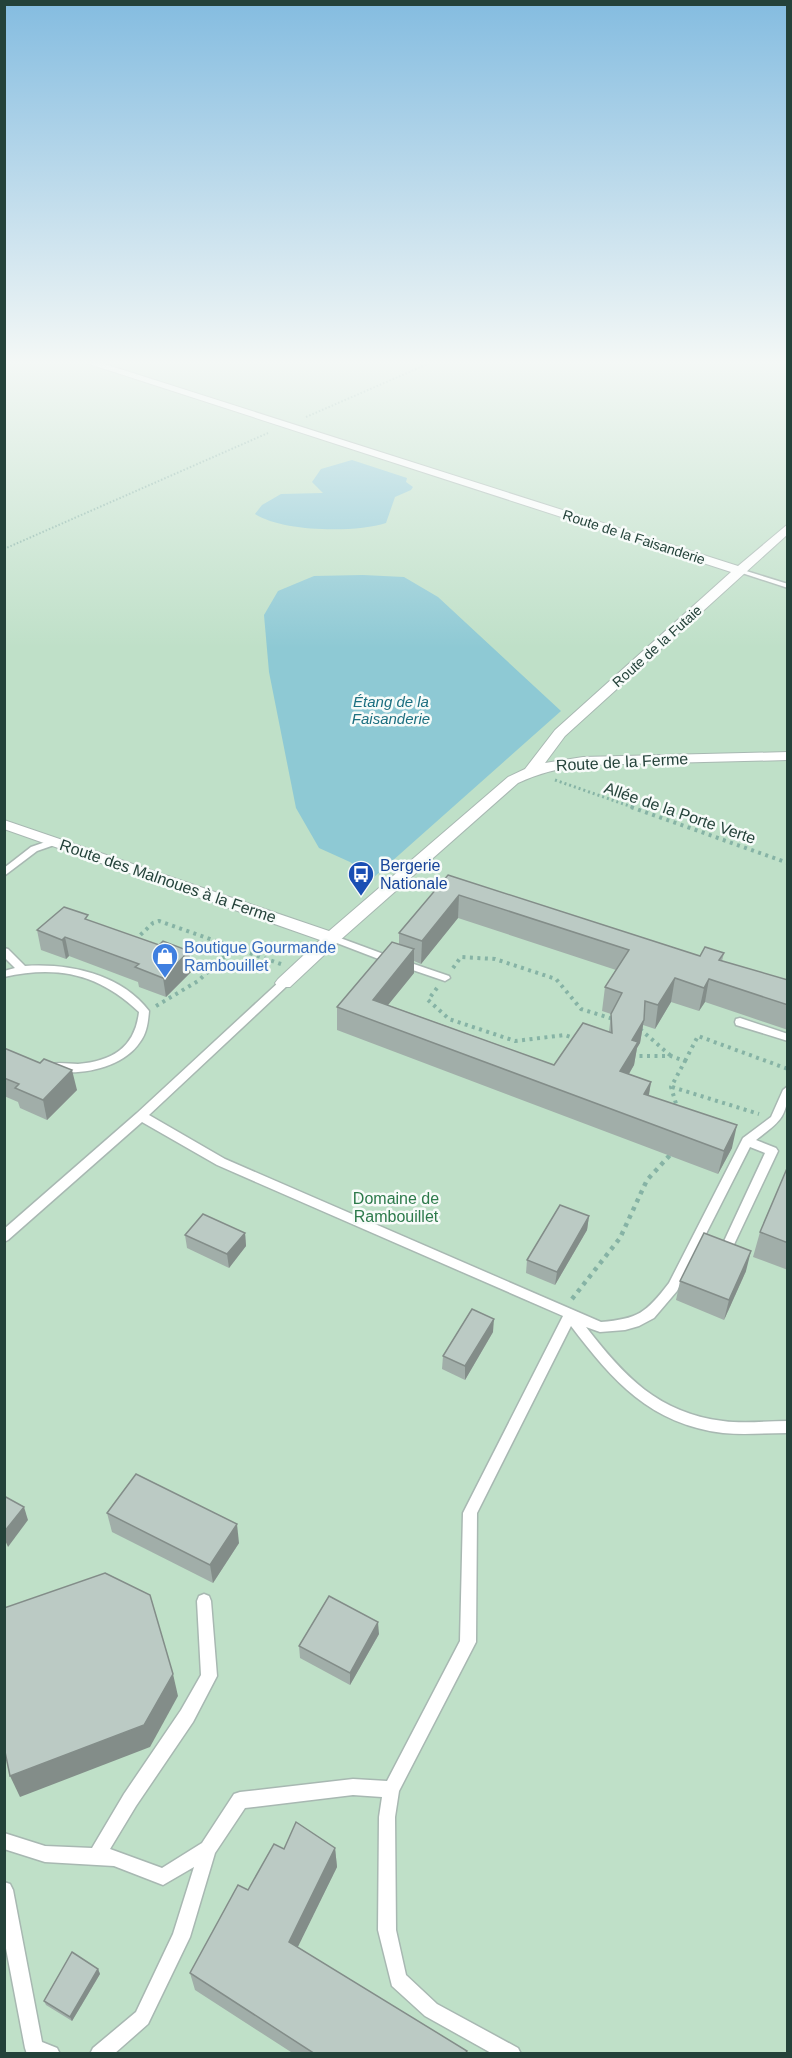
<svg xmlns="http://www.w3.org/2000/svg" width="792" height="2058" viewBox="0 0 792 2058" font-family="Arial,sans-serif">
  <style>
    .green { fill: #bfe0c8 }
    .water { fill: #8ec9d4 }
    .lines { fill: none; stroke-linecap: round; stroke-linejoin: round }
    .service-casing { stroke: #a8b8b2; stroke-width: 3 }
    .minor-casing { stroke: #a8b8b2; stroke-width: 2 }
    .path-far3 { stroke: #86b3a5; stroke-width: 2; stroke-dasharray: 1.5 2; stroke-linecap: butt }
    .path-far2 { stroke: #86b3a5; stroke-width: 3; stroke-dasharray: 2 3; stroke-linecap: butt }
    .path-far1 { stroke: #86b3a5; stroke-width: 4; stroke-dasharray: 3 4.5; stroke-linecap: butt }
    .path { stroke: #86b3a5; stroke-width: 4.5; stroke-dasharray: 4 5; stroke-linecap: butt }
    .service { fill: #fff; fill-rule: evenodd }
    .minor { fill: #fff; fill-rule: evenodd }
    .wall { fill: #a1aea9; fill-rule: evenodd }
    .shaded-wall { fill: #838d89 }
    .building { fill: #bbcac4; stroke: #838d89; stroke-width: 1.5 }
    .labels { text-anchor: middle; dominant-baseline: central; stroke-width: 5; stroke-linejoin: round; paint-order: stroke }
    .far-street-label { font-size: 14px; fill: #24423a; stroke: #f7fbf9 }
    .far-water-label { font-size: 15px; font-style: italic; fill: #1c6f80; stroke: #f7fbf9 }
    .street-label { font-size: 16px; fill: #24423a; stroke: #f7fbf9 }
    .transit-label { font-size: 16px; fill: #164399; stroke: #f7fbf9; text-anchor: start }
    .shop-label { font-size: 16px; fill: #366cbe; stroke: #f7fbf9; text-anchor: start }
    .park-label { font-size: 16px; fill: #2d7a4b; stroke: #f7fbf9 }
  </style>
  <rect width="100%" height="100%" fill="#e6efeb"/>
  <path class="green" d="M5,360H787V2053L5,2054Z"/>
  <g class="water">
    <path d="M352,460L407,478L406,482L413,487L411,490L395,497L386,523C355,533 283,532 255,514L262,505L281,494L323,493L312,482L321,469Z"/>
    <path d="M363,575L404,577L438,597L561,711L373,878L350,862L319,848L296,808L269,672L264,615L278,591L314,576Z"/>
  </g>
  <g class="lines">
    <g class="service-casing">
      <g id="service">
        <path d="M739,570H743L788,584V588L739,572Z"/>
        <path d="M54,839L59,842L57,844L37,851L4,876V868L31,847Z"/>
        <path d="M332,935L397,959L398,961L393,964L389,963L329,940L327,938L329,936Z"/>
        <path d="M4,948L8,949L25,966C69,963 121,974 149,1011C148,1022 147,1033 140,1042C123,1068 79,1077 50,1070L49,1067L50,1064C59,1062 69,1064 78,1064C113,1061 135,1047 139,1012C99,974 58,965 4,977V971L15,968L4,957Z"/>
        <path d="M402,960L449,976L450,978L445,981L398,965L397,963Z"/>
        <path d="M284,980L289,983L288,985L149,1115L225,1159L601,1322C638,1319 646,1313 669,1283L743,1138L771,1117L783,1090L788,1086C788,1118 779,1122 756,1140L776,1148L778,1151L729,1255L725,1257L721,1255L719,1252L765,1153L750,1147L677,1291L654,1318L639,1326L625,1330L600,1332L586,1327C624,1376 658,1413 723,1421C744,1424 766,1421 788,1421V1433C766,1433 744,1435 723,1433C650,1424 613,1381 571,1326L477,1513L476,1642L399,1791L395,1817L396,1930L406,1975L437,2004L518,2048L521,2054H493L425,2016L392,1986L378,1930L379,1817L382,1797L353,1795L245,1808L215,1853L190,1937L148,2024L114,2054H90L93,2048L136,2012L173,1934L194,1867L163,1885L114,1866L45,1862L4,1849V1833L45,1846L92,1848L124,1794L181,1710L201,1675L197,1601L199,1596L204,1594L209,1596L211,1601L217,1676L193,1722L136,1806L110,1849L162,1868L202,1843L234,1794L240,1792L353,1779L387,1781L460,1641L463,1513L563,1316L217,1165L142,1122L8,1240L4,1242V1229L137,1113L280,981Z"/>
        <path d="M740,1018L788,1034V1041L736,1025L735,1022L736,1019Z"/>
        <path d="M4,1882L10,1884L13,1890L42,2042L57,2048L60,2054H27L25,2048L4,1938Z"/>
      </g>
    </g>
    <g class="minor-casing">
      <path id="minor" d="M77,360H92L738,566L788,524V534L565,736L545,763L583,757L788,752V760L583,765C560,768 539,773 518,783L338,942L290,987H278L275,983L278,979L320,940L4,829V820L329,931L508,777L525,769L555,730L731,572Z"/>
    </g>
    <g class="path-far3">
      <path d="M306,417L437,360"/>
      <path d="M4,549L268,433"/>
    </g>
    <path class="path-far2" d="M555,780L635,808"/>
    <g class="path-far1">
      <path d="M631,807L788,863"/>
      <path d="M135,940L153,923L159,921L281,964"/>
      <path d="M453,968L461,957L495,959L556,979L581,1009L613,1019"/>
      <path d="M437,988L428,1000L449,1019L515,1041L565,1035L576,1039"/>
      <path d="M156,1006L198,981L234,948"/>
      <path d="M640,1029L671,1056"/>
      <path d="M632,1056H671L685,1061L671,1087L677,1107"/>
      <path d="M685,1061L698,1036L788,1069"/>
      <path d="M672,1087L759,1114"/>
    </g>
    <path class="path" d="M572,1299L620,1238L647,1180L670,1155"/>
    <use href="#service" class="service"/>
    <use href="#minor" class="minor"/>
  </g>
  <g class="wall">
    <path d="M448,875L700,956L724,953L722,961L788,980V1030L705,1002L699,1011L671,1002L655,1029L643,1025L640,1043L637,1048L634,1065L629,1074L651,1082L649,1095L732,1148L718,1174L337,1030V1007L399,944V933ZM458,918L616,970L605,987L602,1011L611,1014L609,1032L554,1065L388,1005L414,973V961L421,964Z"/>
    <path d="M89,920L192,971L166,997L139,987L138,982L69,956L66,959L41,950L37,930Z"/>
    <path d="M4,1048L77,1090L47,1120L20,1108L18,1102L4,1096Z"/>
    <path d="M788,1166V1270L753,1257L760,1232Z"/>
    <path d="M589,1216L587,1230L555,1285L526,1273L527,1260Z"/>
    <path d="M245,1233L246,1246L229,1268L187,1248L185,1235Z"/>
    <path d="M746,1271L724,1320L676,1300L680,1281Z"/>
    <path d="M493,1332L465,1380L442,1369L443,1356Z"/>
    <path d="M107,1513L239,1543L213,1583L112,1532Z"/>
    <path d="M379,1634L350,1685L300,1658L299,1646Z"/>
    <path d="M335,1848L337,1867L297,1947L466,2054H294L195,1990L190,1973L248,1890L284,1849Z"/>
    <path d="M98,1969L100,1974L72,2021L46,2005L44,2001Z"/>
  </g>
  <g class="shaded-wall">
    <path d="M459,895L458,918L421,964L422,941Z"/>
    <path d="M65,937L69,956L66,959L62,940Z"/>
    <path d="M414,949V973L375,1021L373,1000Z"/>
    <path d="M189,951L192,971L166,997L163,978Z"/>
    <path d="M675,978L671,1002L655,1029L658,1005Z"/>
    <path d="M709,979L705,1002L699,1011L704,988Z"/>
    <path d="M644,1020L640,1043L637,1048L634,1065L617,1094L620,1071L632,1040Z"/>
    <path d="M72,1070L77,1090L47,1120L43,1100Z"/>
    <path d="M651,1082L647,1105L644,1094Z"/>
    <path d="M737,1125L732,1148L718,1174L724,1151Z"/>
    <path d="M589,1216L587,1230L555,1285L557,1272Z"/>
    <path d="M245,1233L246,1246L229,1268L227,1254Z"/>
    <path d="M751,1251L746,1271L724,1320L729,1300Z"/>
    <path d="M494,1319L493,1332L465,1380V1366Z"/>
    <path d="M24,1507L28,1520L8,1547L4,1538V1532Z"/>
    <path d="M237,1524L239,1543L213,1583L210,1565Z"/>
    <path d="M378,1622L379,1634L350,1685V1673Z"/>
    <path d="M173,1674L178,1696L150,1747L20,1797L10,1776Z"/>
    <path d="M335,1848L337,1867L292,1959L289,1942Z"/>
    <path d="M98,1969L100,1974L72,2021L70,2017Z"/>
  </g>
  <g class="building">
    <path d="M448,875L700,956L705,947L724,953L719,960L788,980V1005L709,979L704,988L675,978L658,1005L645,1001L644,1020L632,1040L638,1042L620,1071L651,1082L644,1094L737,1125L724,1151L337,1007L392,942L414,949L373,1000L554,1065L583,1023L612,1033L611,1014L622,993L605,987L629,950L459,895L422,941L399,933Z"/>
    <path d="M64,907L88,915L85,919L159,945L163,941L189,951L163,978L135,967L139,964L65,937L62,940L37,930Z"/>
    <path d="M4,1048L40,1063L44,1059L72,1070L43,1100L15,1088L19,1084L4,1078Z"/>
    <path d="M788,1166V1243L760,1232Z"/>
    <path d="M560,1205L589,1216L557,1272L527,1260Z"/>
    <path d="M203,1214L245,1233L227,1254L185,1235Z"/>
    <path d="M704,1233L751,1251L729,1300L680,1281Z"/>
    <path d="M472,1309L494,1319L465,1366L443,1356Z"/>
    <path d="M136,1474L237,1524L210,1565L107,1513Z"/>
    <path d="M4,1496L24,1507L4,1532Z"/>
    <path d="M105,1573L150,1595L173,1674L144,1725L10,1776L4,1747V1608Z"/>
    <path d="M329,1596L378,1622L350,1673L299,1646Z"/>
    <path d="M296,1822L335,1848L289,1942L467,2051L465,2054H315L190,1973L238,1885L248,1890L274,1844L284,1849Z"/>
    <path d="M72,1952L98,1969L70,2017L44,2001Z"/>
  </g>
  <linearGradient id="sky" x2="0" y2="1"><stop stop-color="#84bce0"/><stop offset="0.56" stop-color="#f4f8f6"/><stop offset="1" stop-color="#f4f8f6" stop-opacity="0"/></linearGradient>
  <rect width="792" height="648" fill="url(#sky)"/>
  <defs>
    <g id="bus-pin" transform="scale(1.35)"><path d="M0 17L-7.5 6A9.5 9.5 0 1 1 7.5 6Z" fill="#1a4fb4" stroke="#f7fbf9"/><path d="M-5-6H5V4H4V6H2V4H-2V6H-4V4H-5ZM-3.5-4V0h7V-4ZM-3.5 1.2v1.5H-2V1.2ZM2 1.2v1.5H3.5V1.2Z" fill="#fff"/></g>
    <g id="shop-pin" transform="scale(1.35)"><path d="M0 17L-7.5 6A9.5 9.5 0 1 1 7.5 6Z" fill="#3f7fe0" stroke="#f7fbf9"/><path d="M-5-2.5h2.3a2.7 3.5 0 0 1 5.4 0H5L5.5 6h-11ZM-1.5-2.5h3a1.5 2.3 0 0 0-3 0Z" fill="#fff"/></g>
  </defs>
  <g fill-rule="evenodd">
    <use href="#bus-pin" x="361" y="874"/>
    <use href="#shop-pin" x="165" y="956"/>
  </g>
  <g class="labels">
    <g class="far-street-label">
      <text transform="translate(634 537) rotate(18)">Route de la Faisanderie</text>
      <text transform="translate(657 646) rotate(-42)">Route de la Futaie</text>
    </g>
    <g class="far-water-label">
      <text x="391" y="701">Étang de la<tspan x="391" dy="17">Faisanderie</tspan></text>
    </g>
    <g class="street-label">
      <text transform="translate(622 762) rotate(-3)">Route de la Ferme</text>
      <text transform="translate(680 813) rotate(19)">Allée de la Porte Verte</text>
      <text transform="translate(168 881) rotate(19)">Route des Malnoues à la Ferme</text>
    </g>
    <g class="transit-label">
      <text x="380" y="865">Bergerie<tspan x="380" dy="18">Nationale</tspan></text>
    </g>
    <g class="shop-label">
      <text x="184" y="947">Boutique Gourmande<tspan x="184" dy="18">Rambouillet</tspan></text>
    </g>
    <g class="park-label">
      <text x="396" y="1198">Domaine de<tspan x="396" dy="18">Rambouillet</tspan></text>
    </g>
  </g>
  <rect width="792" height="2058" fill="none" stroke="#24423a" stroke-width="12"/>
</svg>
